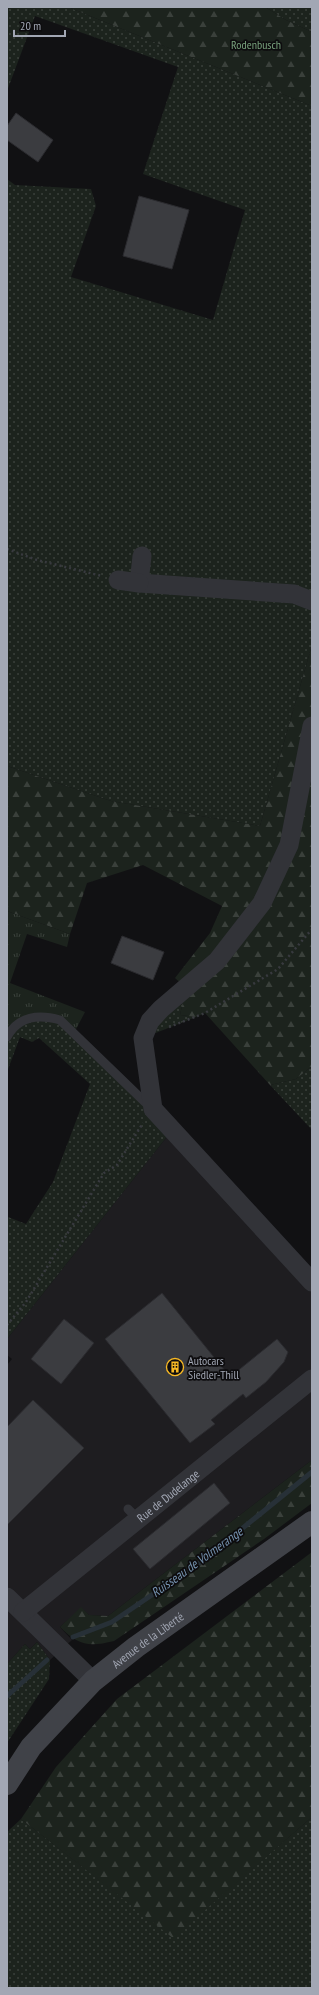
<svg xmlns="http://www.w3.org/2000/svg" width="319" height="1995" viewBox="0 0 319 1995" font-family="'PT Sans Narrow',sans-serif">
  <style>
    .built { fill: #1e1d20 }
    .grass { fill: url(#grass-dots) }
    .forest { fill: url(#forest-firs) }
    .park { fill: url(#park-tufts) }
    .lines { fill: none; stroke-linecap: round; stroke-linejoin: round }
    .stream { stroke: #273037; stroke-width: 5 }
    .building { fill: #3b3c40; stroke: #2b2b2f }
    .path { stroke: #383a3f; stroke-width: 2.5; stroke-dasharray: 2 3; stroke-linecap: butt }
    .lane { stroke: #323338; stroke-width: 9 }
    .street { stroke: #323338; stroke-width: 19 }
    .secondary { stroke: #404248; stroke-width: 22 }
    .labels { text-anchor: middle; dominant-baseline: central; stroke-width: 3.5; stroke-linejoin: round; paint-order: stroke }
    .park-label { font-size: 12px; fill: #78a07c; stroke: #0d0c0e }
    .poi-label { font-size: 12px; fill: #a2a7b4; stroke: #0d0c0e; text-anchor: start }
    .street-label { font-size: 12px; fill: #a2a7b4; stroke: #0d0c0e }
    .water-label { font-size: 13px; font-style: italic; fill: #7794b1; stroke: #0d0c0e }
  </style>
  <defs>
    <pattern id="grass-dots" width="8" height="8" patternUnits="userSpaceOnUse"><rect width="8" height="8" fill="#1c231d"/><path d="M2 2h.1M6 6h.1" fill="none" stroke="#3a403b" stroke-width="1.8" stroke-linecap="round"/></pattern>
    <pattern id="forest-firs" width="22" height="20" patternUnits="userSpaceOnUse"><rect width="22" height="20" fill="#1c231d"/><path d="M5 1l3.5 6h-7zM16 11l3.5 6h-7z" fill="#3a403b"/></pattern>
    <pattern id="park-tufts" width="24" height="20" patternUnits="userSpaceOnUse"><rect width="24" height="20" fill="#1c231d"/><path d="M3 7l-1-3M5 7V3M7 7l1-3M15 17l-1-3M17 17v-4M19 17l1-3" fill="none" stroke="#3a403b"/></pattern>
  </defs>
  <rect width="100%" height="100%" fill="#111113"/>
  <path class="built" d="M173,1129L312,1282V1460L108,1616L89,1615L81,1608L60,1627L72,1640L50,1660L37,1642L30,1649L25,1644L7,1664V1365L12,1359L7,1355V1339Z"/>
  <g class="grass">
    <path d="M7,7H68L312,106V645L260,826L111,801L7,766V179L15,185L91,189L96,206L71,277L213,320L245,210L143,174L178,67L35,16L7,91Z"/>
    <path d="M265,7H312V32L286,20Z"/>
    <path d="M186,988L180,1015L196,1017L143,1038Z"/>
    <path d="M29,1017L60,1020L173,1129L7,1339V1219L8,1217L26,1224L53,1182L90,1084L39,1038L32,1042L20,1037L7,1072V1037Z"/>
    <path d="M312,1066V1130L270,1085L296,1079Z"/>
    <path d="M37,1642L50,1660L49,1679L7,1743V1664L25,1644L30,1649Z"/>
    <path d="M312,1817V1988H7V1832L21,1819L173,1937Z"/>
  </g>
  <g class="forest">
    <path d="M68,7H265L286,20L312,32V106Z"/>
    <path d="M312,645V1066L296,1079L270,1085L205,1013L196,1017L180,1015L186,988L175,978L210,933L222,906L143,865L87,883L70,934L7,911V766L111,801L260,826Z"/>
    <path d="M312,1460V1503L264,1539L114,1641C89,1647 79,1646 60,1627L81,1607L89,1615L108,1616Z"/>
    <path d="M312,1552V1817L173,1938L21,1819L56,1767L117,1699Z"/>
  </g>
  <path class="park" d="M7,911L70,934L67,947L27,934L10,983L85,1012L74,1033L60,1020L29,1017L7,1037Z"/>
  <g class="lines">
    <g class="stream">
      <path d="M73,1637L112,1622L202,1561L312,1472"/>
      <path d="M7,1696L47,1660"/>
    </g>
  </g>
  <g class="building">
    <path d="M16,113L53,140L38,162L7,140V126Z"/>
    <path d="M139,196L189,210L172,269L123,256Z"/>
    <path d="M122,936L164,952L153,980L111,963Z"/>
    <path d="M162,1293L230,1377L277,1339L288,1352L284,1362L266,1382L246,1398L243,1394L211,1420L215,1424L190,1443L105,1339Z"/>
    <path d="M64,1319L94,1343L61,1384L31,1359Z"/>
    <path d="M33,1400L84,1448L7,1525V1427Z"/>
    <path d="M214,1483L230,1503L150,1569L133,1549Z"/>
  </g>
  <g class="lines">
    <g class="path">
      <path d="M7,549L37,560L102,576"/>
      <path d="M169,1027L205,1013L278,969L312,929"/>
      <path d="M7,1325L26,1302L104,1173L117,1165L143,1123"/>
    </g>
    <g class="lane">
      <path d="M7,1037C18,1016 39,1014 60,1020L150,1107"/>
      <path d="M128,1509L138,1519"/>
    </g>
    <g class="street">
      <path d="M142,556L139,583L294,594L312,601"/>
      <path d="M118,580L139,583"/>
      <path d="M312,726L289,845L262,903L217,961L161,1009L150,1021L143,1038L153,1109L312,1282"/>
      <path d="M7,1597L93,1681"/>
      <path id="s1" d="M23,1612L312,1379"/>
    </g>
    <path class="secondary" id="s2" d="M7,1784L31,1747L93,1681L136,1647L312,1522"/>
  </g>
  <defs>
    <g id="building-ring" transform="scale(0.9)"><circle r="9.5" fill="#0d0c0e" stroke="#f8b924" stroke-width="1.5"/><path d="M-4-6H4V6H1V3H-1V6H-4ZM-2.5-4.3h1.7v1.8h-1.7ZM.8-4.3h1.7v1.8H.8ZM-2.5-1h1.7V.8h-1.7ZM.8-1h1.7V.8H.8Z" fill="#f8b924"/></g>
  </defs>
  <g fill-rule="evenodd">
    <use href="#building-ring" x="175" y="1367"/>
  </g>
  <g class="labels">
    <g class="park-label">
      <text x="256" y="44">Rodenbusch</text>
    </g>
    <g class="poi-label">
      <text x="188" y="1360">Autocars<tspan x="188" dy="14">Siedler-Thill</tspan></text>
    </g>
    <g class="street-label">
      <text stroke="none"><textPath href="#s1" startOffset="186">Rue de Dudelange</textPath></text>
      <text stroke="none"><textPath href="#s2" startOffset="203">Avenue de la Liberté</textPath></text>
    </g>
    <g class="water-label">
      <text transform="translate(197 1562) rotate(-36)">Ruisseau de Volmerange</text>
    </g>
  </g>
  <rect width="319" height="1995" fill="none" stroke="#a2a7b4" stroke-width="16"/>
  <path d="M14 30v6h51v-6" fill="none" stroke="#a2a7b4" stroke-width="2"/>
  <text x="20" y="30" font-size="12" fill="#a2a7b4" stroke="#0d0c0e" stroke-width="3" paint-order="stroke">20 m</text>
</svg>
